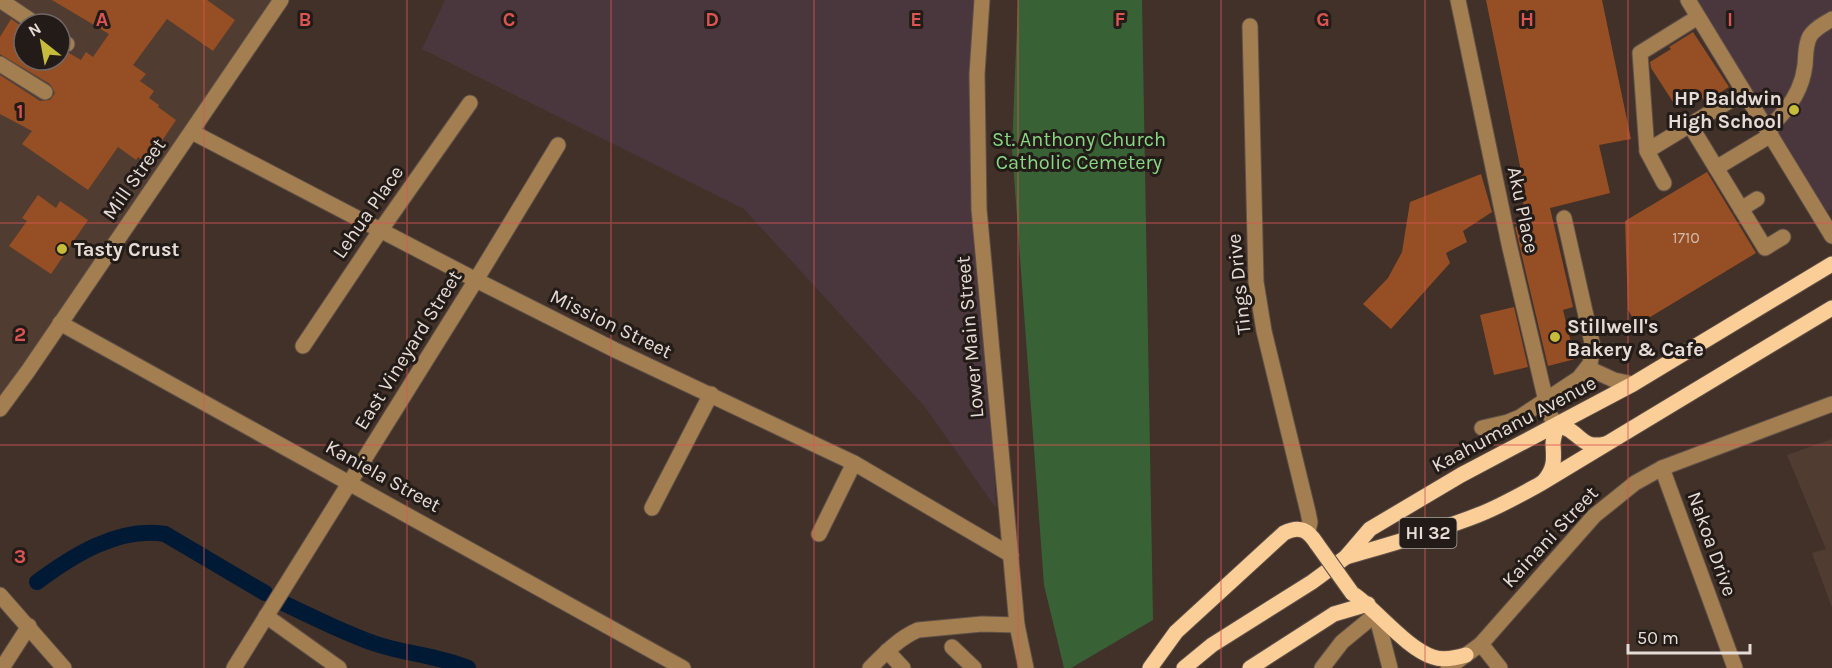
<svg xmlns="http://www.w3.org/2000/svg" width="1832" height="668" viewBox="0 0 1832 668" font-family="Karla,sans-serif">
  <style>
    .built { fill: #503c31; fill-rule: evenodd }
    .education { fill: #4a373e }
    .green { fill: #386236 }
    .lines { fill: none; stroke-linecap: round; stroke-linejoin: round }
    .canal { stroke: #001a36; stroke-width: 16 }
    .building { fill: #964f24 }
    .minor-casing { stroke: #5f5048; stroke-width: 17 }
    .major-casing { stroke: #5f5048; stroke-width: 17 }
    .minor { stroke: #a37e51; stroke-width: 15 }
    .major { stroke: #fbcd97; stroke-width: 15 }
    .major-bridge-casing { stroke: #5f5048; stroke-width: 17; stroke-linecap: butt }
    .major-bridge { stroke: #fbcd97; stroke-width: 15 }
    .grid { fill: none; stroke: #da5554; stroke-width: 1.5; stroke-opacity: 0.55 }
    .poi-dot { fill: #c7bb3b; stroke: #221b17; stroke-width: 2 }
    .labels { text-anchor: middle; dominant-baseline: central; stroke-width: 6; stroke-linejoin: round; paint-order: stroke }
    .number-label { font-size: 16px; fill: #d2b9aa }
    .shield { fill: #221b17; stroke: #aba29d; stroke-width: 1.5 }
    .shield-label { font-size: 18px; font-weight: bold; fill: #e6dcd7 }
    .poi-label { font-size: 20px; font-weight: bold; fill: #e6dcd7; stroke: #221b17; text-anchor: start }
    .park-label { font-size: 20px; fill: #87d783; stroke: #221b17 }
    .street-label { font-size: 20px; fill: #e6dcd7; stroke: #221b17 }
    .grid-label { font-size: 20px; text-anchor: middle; font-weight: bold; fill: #da5554; stroke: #221b17; stroke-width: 6; stroke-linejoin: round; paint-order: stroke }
  </style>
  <rect width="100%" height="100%" fill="#413129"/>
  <g class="built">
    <path d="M0,0H281L0,409ZM24,24H60V60H24Z"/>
    <path d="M1832,439V608L1812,553L1826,549L1787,455Z"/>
  </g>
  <g class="education">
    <path d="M445,0H978L975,74L996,508L925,407L744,209L422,49Z"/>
    <path d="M1688,0H1832V209L1820,216Z"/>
  </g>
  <path class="green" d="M1018,0H1142L1153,620L1071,668H1064L1044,585L1012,149Z"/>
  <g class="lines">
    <g class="canal">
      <path d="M37,582C72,556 119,526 165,534L265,593"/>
      <path d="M283,603C313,617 342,632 373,643C404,654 437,655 468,668"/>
    </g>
  </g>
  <g class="building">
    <path d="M52,0H207L235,20L213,51L167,19L133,65L146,74L140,81L154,91L149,98L159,105L158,107L176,120L147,163L138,157L136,160L118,147L88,190L22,144L32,131L0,114V75L40,101L50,100L55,93L50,84L0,54V37L11,19L24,28V60H60V51L69,53L81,60L86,52L93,57L109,34Z"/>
    <path d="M1486,0H1602L1631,139L1599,145L1610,193L1550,208L1573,307L1563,310L1575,359L1548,366L1515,227L1528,224L1516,172L1521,171Z"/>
    <path d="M1693,32L1729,87L1705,102L1697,90L1675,105L1651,68L1650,62L1671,49L1669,47Z"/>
    <path d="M1707,172L1756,253L1637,325L1628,310L1625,221Z"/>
    <path d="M1481,174L1492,212L1463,231L1467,242L1446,253L1450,263L1391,329L1363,304L1388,278L1402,252L1410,202Z"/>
    <path d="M38,195L56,208L60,201L88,220L51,274L9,246L27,221L22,218Z"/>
    <path d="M1514,307L1528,367L1494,375L1480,315Z"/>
  </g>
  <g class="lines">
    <g class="minor-casing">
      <g id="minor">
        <path d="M0,0L36,24"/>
        <path d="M982,0L977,74L979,209L1017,625L1026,668"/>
        <path d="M1458,0L1509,244L1549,414L1557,425"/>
        <path d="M1688,0L1832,236"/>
        <path d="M1698,17L1640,53L1647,151L1744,92"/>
        <path d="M1250,26L1256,282L1264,331L1308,512L1310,522L1308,532"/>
        <path d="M60,40L67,44"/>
        <path d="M0,64L45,92"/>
        <path d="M1690,125L1765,248L1783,237"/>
        <path d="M1767,129C1787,112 1802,92 1805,65C1806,55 1805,45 1810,36C1815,28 1824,24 1832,19"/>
        <path d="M192,132L476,280L615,350L854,463L1011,555"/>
        <path d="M1647,151L1664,183"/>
        <path d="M1716,168L1771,135"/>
        <path d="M1741,209L1757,199"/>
        <path d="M60,323L683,668"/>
        <path d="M303,346L380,231L470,103"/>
        <path d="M1588,368L1614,380L1633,384"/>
        <path d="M0,409L28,371L281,0"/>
        <path d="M1482,428L1508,422L1520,417L1579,378L1590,364L1593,347L1564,218"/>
        <path d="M1662,468L1735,668"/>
        <path d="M652,508L711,394"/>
        <path d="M819,534L854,463"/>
        <path d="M0,595L64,668"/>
        <path d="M266,616L339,668"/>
        <path d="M1481,644L1500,668"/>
        <path d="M952,647L974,668"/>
        <path d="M887,651L903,668"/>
        <path d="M2,668L29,626"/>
        <path d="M234,668L476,280L558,145"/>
        <path d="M870,668C884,654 899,638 918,630L982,624L1017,625"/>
        <path d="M1322,668L1342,642L1376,614L1390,668"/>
        <path d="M1448,668L1481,644L1594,516L1635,483L1662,468L1832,404"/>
      </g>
    </g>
    <g class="major-casing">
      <g id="major">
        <path d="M1557,425C1562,427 1567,428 1571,431C1584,440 1586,448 1605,444"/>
        <path d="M1544,481C1555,468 1554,459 1553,444C1553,438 1556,431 1557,425"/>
        <path d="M1346,557C1391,544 1435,532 1478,515C1499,507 1520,495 1540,484L1832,308"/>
        <path d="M1352,593C1377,610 1406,648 1433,657C1444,661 1456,658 1466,655"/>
        <path d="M1150,668L1176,632L1284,533C1300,525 1308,530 1317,544"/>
        <path d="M1184,668L1212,645L1312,582L1346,557L1370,529L1461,475L1633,384L1832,264"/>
        <path d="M1250,668L1334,614L1368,604"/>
      </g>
    </g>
    <use href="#minor" class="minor"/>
    <use href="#major" class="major"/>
    <g class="major-bridge-casing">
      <path id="major-bridge" d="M1317,544L1352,593"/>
    </g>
    <use href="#major-bridge" class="major-bridge"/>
  </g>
  <path class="grid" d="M204,0V668M407,0V668M611,0V668M814,0V668M1018,0V668M1221,0V668M1425,0V668M1628,0V668M0,223H1832M0,445H1832"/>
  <g class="poi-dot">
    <circle cx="1794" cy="110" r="6"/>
    <circle cx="62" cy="249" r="6"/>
    <circle cx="1555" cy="337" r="6"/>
  </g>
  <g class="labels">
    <g class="number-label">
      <text x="1686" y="237">1710</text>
    </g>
    <rect class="shield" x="1399.5" y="518" width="57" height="30" rx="4.5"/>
    <g class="shield-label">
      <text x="1428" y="533">HI 32</text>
    </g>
    <g class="poi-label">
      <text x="1782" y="98" text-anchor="end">HP Baldwin<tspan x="1782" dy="23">High School</tspan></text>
      <text x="74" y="249">Tasty Crust</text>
      <text x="1567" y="326">Stillwell's<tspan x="1567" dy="23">Bakery &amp; Cafe</tspan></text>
    </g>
    <g class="park-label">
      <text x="1079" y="139">St. Anthony Church<tspan x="1079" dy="23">Catholic Cemetery</tspan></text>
    </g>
    <g class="street-label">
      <text transform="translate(134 179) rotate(-55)">Mill Street</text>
      <text transform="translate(1523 210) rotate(78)">Aku Place</text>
      <text transform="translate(368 212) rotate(-55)">Lehua Place</text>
      <text transform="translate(1239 284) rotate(-96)">Tings Drive</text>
      <text transform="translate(611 324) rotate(26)">Mission Street</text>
      <text transform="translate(970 337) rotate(-95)">Lower Main Street</text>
      <text transform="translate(408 350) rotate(-58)">East Vineyard Street</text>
      <text transform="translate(1514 424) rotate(-28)">Kaahumanu Avenue</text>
      <text transform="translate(383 476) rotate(29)">Kaniela Street</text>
      <text transform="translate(1550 537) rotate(-47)">Kainani Street</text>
      <text transform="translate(1712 544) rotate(70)">Nakoa Drive</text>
    </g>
  </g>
  <g class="grid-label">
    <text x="102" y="26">A</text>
    <text x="305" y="26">B</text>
    <text x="509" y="26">C</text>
    <text x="712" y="26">D</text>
    <text x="916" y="26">E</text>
    <text x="1120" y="26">F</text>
    <text x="1323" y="26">G</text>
    <text x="1527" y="26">H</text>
    <text x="1730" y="26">I</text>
    <text x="20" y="118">1</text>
    <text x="20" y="341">2</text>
    <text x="20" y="563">3</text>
  </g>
  <g transform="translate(42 42) rotate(329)"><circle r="28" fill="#221b17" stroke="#706864" stroke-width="1.5"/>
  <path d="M0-4.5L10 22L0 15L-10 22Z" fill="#c7bb3b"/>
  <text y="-9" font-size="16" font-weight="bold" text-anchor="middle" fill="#e6dcd7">N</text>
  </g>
  <path d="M1628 644v9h122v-9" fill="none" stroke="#e6dcd7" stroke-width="3"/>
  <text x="1637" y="644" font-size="18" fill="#e6dcd7" stroke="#221b17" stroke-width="4.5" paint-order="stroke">50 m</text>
</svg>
